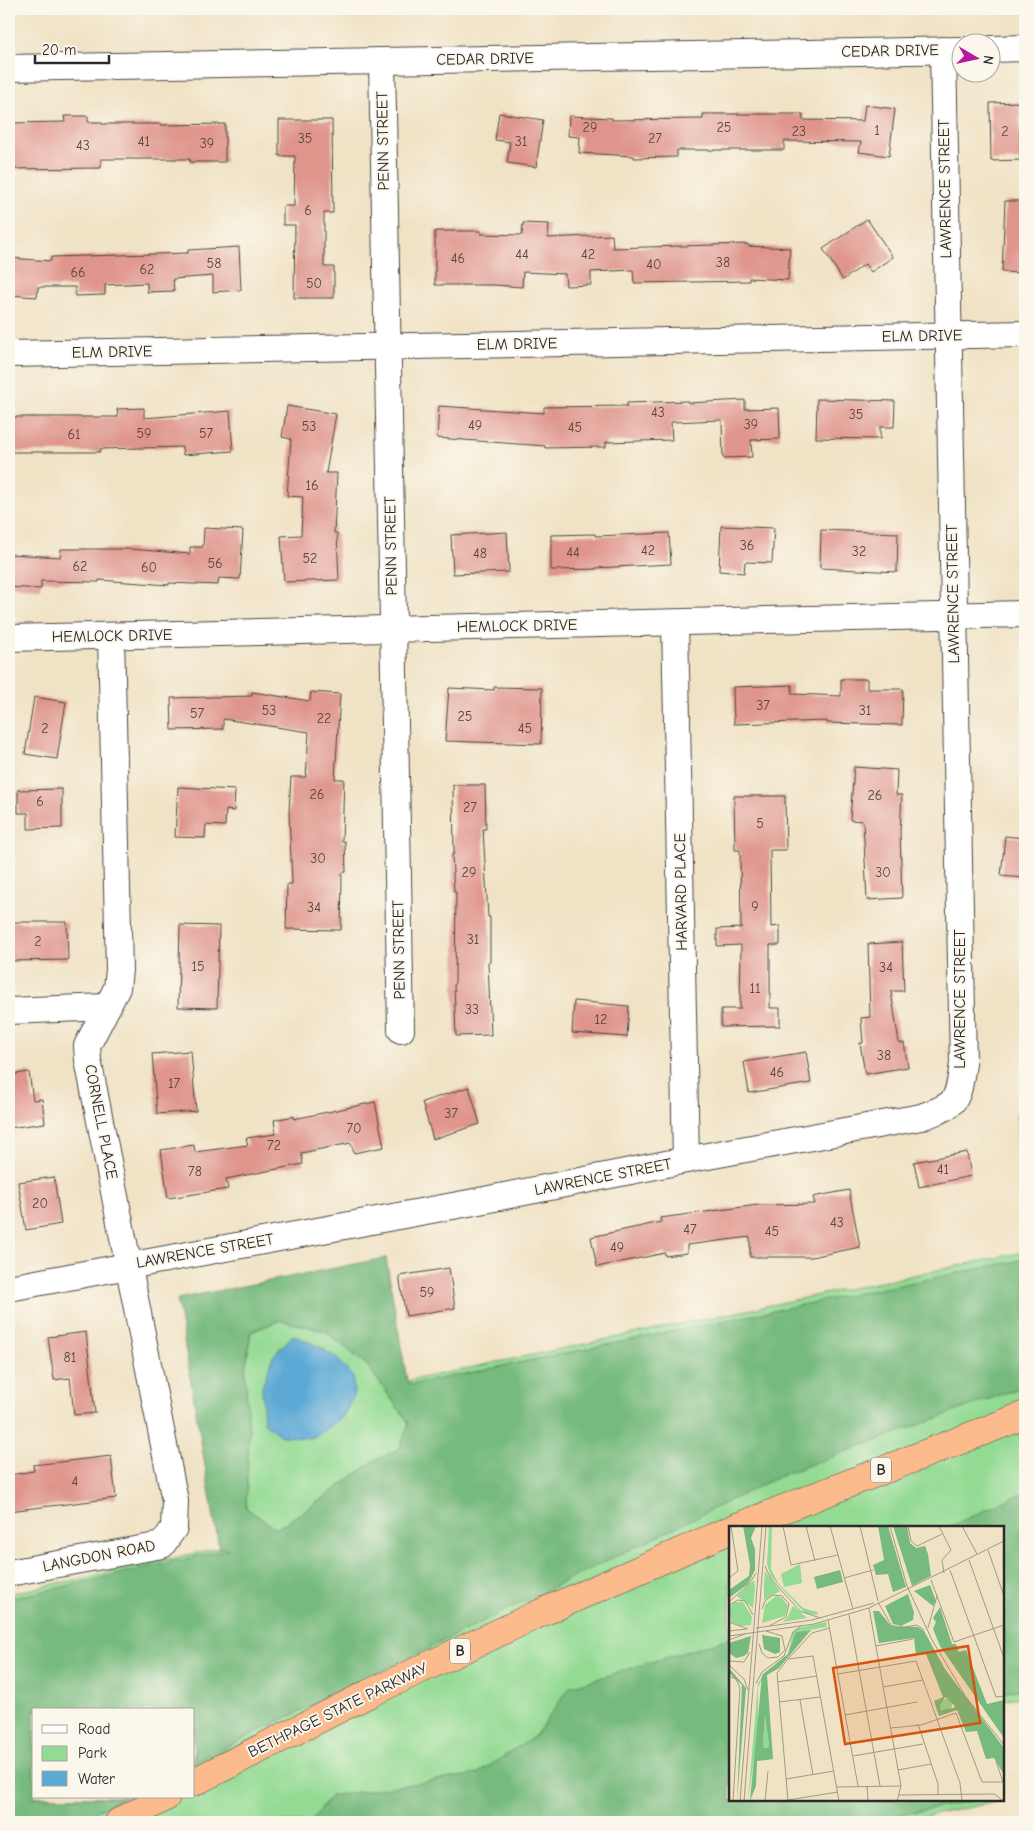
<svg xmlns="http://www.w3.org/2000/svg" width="1034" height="1831" viewBox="0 0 1034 1831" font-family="'Comic Neue',sans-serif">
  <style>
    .green { fill: #93da93; stroke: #5f825f; fill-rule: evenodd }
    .forest { fill: #76ba7d; stroke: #507254; fill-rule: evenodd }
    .water { fill: #5ca9d5; stroke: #446a80 }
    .building { fill: #df958c }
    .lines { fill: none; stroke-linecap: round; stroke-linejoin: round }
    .minor-casing { stroke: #494642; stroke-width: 28 }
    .highway-casing { stroke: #494642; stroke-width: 29 }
    .minor { stroke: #fff; stroke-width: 26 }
    .highway { stroke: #fbbb8d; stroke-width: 28 }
    .labels { text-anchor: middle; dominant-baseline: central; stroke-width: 4; stroke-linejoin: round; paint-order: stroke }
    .number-label { font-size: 14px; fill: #584643 }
    .shield { fill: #fbf7ec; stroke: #696865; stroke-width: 1 }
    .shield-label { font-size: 15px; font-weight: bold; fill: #2b2b2b }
    .street-label { font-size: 16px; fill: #2b2b2b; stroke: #fbf7ec }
    .inset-road { fill: none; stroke: #a19987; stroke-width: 1 }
    .view { fill: #d5540f; fill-opacity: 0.15; stroke: #d5540f; stroke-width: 2.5 }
    .inset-edge { fill: none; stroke: #2b2b2b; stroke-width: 2.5 }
  </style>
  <rect width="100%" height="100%" fill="#fbf7ec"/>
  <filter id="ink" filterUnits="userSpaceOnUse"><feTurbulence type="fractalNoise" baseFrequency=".02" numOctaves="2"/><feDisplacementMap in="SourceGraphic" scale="10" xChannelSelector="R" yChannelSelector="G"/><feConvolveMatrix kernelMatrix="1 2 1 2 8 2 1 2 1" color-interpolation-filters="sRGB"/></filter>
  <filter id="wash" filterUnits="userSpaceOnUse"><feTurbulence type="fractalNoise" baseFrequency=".0096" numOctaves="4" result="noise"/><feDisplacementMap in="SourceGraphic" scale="20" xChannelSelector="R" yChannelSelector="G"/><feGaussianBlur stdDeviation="1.12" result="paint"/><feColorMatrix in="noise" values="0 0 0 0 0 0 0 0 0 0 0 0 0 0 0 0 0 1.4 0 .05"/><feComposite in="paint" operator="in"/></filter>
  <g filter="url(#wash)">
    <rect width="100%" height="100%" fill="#f0e2c4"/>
    <g class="green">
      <path d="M1016,1114H1025V1696L1003,1700V1527H730V1800H999L1000,1801L899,1822H9V1594L223,1547H300L459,1445L407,1381L1024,1252ZM34,1710H194V1797H34Z"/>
      <path d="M280,1320L325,1331L367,1365L409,1423L400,1448L374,1461L324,1498L276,1529L246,1509L249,1431L245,1372L251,1332Z"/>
    </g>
    <g class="forest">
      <path d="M1025,1254V1386L782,1475L194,1763V1710H34V1797H125L74,1822H9V1599L228,1549L227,1548H219L177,1299L386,1258L407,1381L410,1385L1021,1260ZM280,1320L325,1331L367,1365L409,1423L400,1448L374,1461L324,1498L276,1529L246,1508L249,1431L245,1372L251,1332Z"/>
      <path d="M1025,1492V1688L1003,1693V1527H948Z"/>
      <path d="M730,1638V1800H976L864,1822H311L331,1796L477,1774L535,1736L570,1687Z"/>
    </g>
    <path class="water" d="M293,1335L320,1347L335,1357L353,1376L354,1396L342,1418L312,1438L281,1436L264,1423L262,1387L273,1356Z"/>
    <g id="blocks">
      <g class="building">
        <path d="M1020,102V160L991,161L990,103Z"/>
        <path d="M865,105L895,109L889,156L859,152L861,142L784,141V150H677V157L634,158V156L579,153L580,137L568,136L569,116L612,118V120L703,119V114H803V120L863,121Z"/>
        <path d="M499,113L543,120L536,167L507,163L510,142L495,140Z"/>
        <path d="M64,116H88V122H101V124H161V125L225,124V162H190V159H101V168L9,169V123L65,122Z"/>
        <path d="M279,120H332L333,213H324V267H334V298H294L295,225H283V206H294L295,156H279Z"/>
        <path d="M1005,201H1025V273L1002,272Z"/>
        <path d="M867,219L893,257L871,272L865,264L843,280L823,249Z"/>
        <path d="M523,223L549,224L548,238L612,235L613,248L748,244V246L790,248L788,280L749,278V281L634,283L633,270L591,272V285L566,286L565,274L523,272L522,287L494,285H435V231H481V234L522,235Z"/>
        <path d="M239,247L241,290L213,292V276L173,279L174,291L147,292V283L105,285V295L75,296V287H38L37,297L9,295V258L51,261V257L188,253V250Z"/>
        <path d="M817,399L895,401L894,427H880V439L816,438Z"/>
        <path d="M745,400V409L779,408L780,439L751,440L752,457L723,458L722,420L671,422L672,440L606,442V447L545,448V446L437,438L439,406L544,413V407L627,406V403L688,401V403Z"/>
        <path d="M287,406L336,414L326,473H337L334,533H337L339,580L284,582L281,536L301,535L303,497L287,496L291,439L282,437Z"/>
        <path d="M144,408V418L230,411L233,451L183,455L182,447L100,449V452H9V417H118L117,409Z"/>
        <path d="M721,526L774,528L772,563L745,562L744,573L719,571Z"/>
        <path d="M204,528L243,530L240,579L219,578L218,585L169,583V585L99,580V582L41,581V589L9,587V554L60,557L61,549H130L190,554V547H203Z"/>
        <path d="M821,530L898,533L897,572L820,568Z"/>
        <path d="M507,532L509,572L453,574L451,535Z"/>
        <path d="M669,533L671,564L596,568V569L551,570V535L595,534V536Z"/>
        <path d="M841,679H867V689H903L902,725L827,723V721L734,724L733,687L792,685V694L841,696Z"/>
        <path d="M494,687L542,688L541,744L445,741L449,688L494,690Z"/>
        <path d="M252,692L310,701L311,692L340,694L335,779H344L342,842L345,841L346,872L342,873L341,930L286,929L287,884H292L289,812L291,777H306L309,732L223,719V729L172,730L171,698L252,696Z"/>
        <path d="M34,697L66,702L57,759L25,754Z"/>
        <path d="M854,767L897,770L896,795H902L900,831L902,898L867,900L863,821L850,820Z"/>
        <path d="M453,785H485L486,829H483L488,917H490V962H488L491,1035L456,1036L454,984L455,983L456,892H454L452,854H454Z"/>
        <path d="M178,787L235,790L234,811L226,810L225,826L206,825L205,838L175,837Z"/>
        <path d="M62,789V828L28,829V813H18V790Z"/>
        <path d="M734,796H785L786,850H770L771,927L780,926V945H770V1008H780V1026L721,1027V1009H740L741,945L717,946V929L741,928L740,850H735Z"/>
        <path d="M1005,836L1025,838V878L1001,876Z"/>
        <path d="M9,922H67L68,960L9,961Z"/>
        <path d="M180,925L219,926L217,1008L178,1007Z"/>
        <path d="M902,942L904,991H891L899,1043H904L908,1067L865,1074L860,1043H863L861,1018L870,1017L868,944Z"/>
        <path d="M574,1001L629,1006L627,1037L572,1033Z"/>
        <path d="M191,1051L196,1111L157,1114L152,1054Z"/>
        <path d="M806,1052L811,1083L749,1093L744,1062Z"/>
        <path d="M29,1072L33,1100L42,1099L45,1123L9,1128V1075Z"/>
        <path d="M469,1087L480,1124L433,1139L422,1102Z"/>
        <path d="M375,1102L384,1147L354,1153L351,1143L301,1153L303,1164L226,1179L228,1189L168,1198L161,1150L194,1145L195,1152L248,1145L246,1138L276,1134L274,1120L294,1116V1119Z"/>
        <path d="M967,1152L971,1176L919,1187L914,1162Z"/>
        <path d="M54,1177L61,1224L26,1230L18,1182Z"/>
        <path d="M849,1190L860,1247L812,1257H750V1237L687,1245V1253L665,1256V1253L597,1267L591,1237L661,1222L660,1218L758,1205L815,1204L813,1197Z"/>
        <path d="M449,1268L455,1308L406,1316L399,1276Z"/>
        <path d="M86,1332L95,1413L74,1415L70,1378L54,1380L48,1337Z"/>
        <path d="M111,1456L116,1498L9,1511V1475L34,1471L33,1465Z"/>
      </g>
    </g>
  </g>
  <g filter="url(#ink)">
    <use href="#blocks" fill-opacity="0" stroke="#494642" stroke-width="1"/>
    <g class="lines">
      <g class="minor-casing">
        <g id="minor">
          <path d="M992,49L1025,48"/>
          <path d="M382,61L401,1030"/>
          <path d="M9,68L962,50"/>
          <path d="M9,354L1025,334"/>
          <path d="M675,623L686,1160"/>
          <path d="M9,638L1025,614"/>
          <path d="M9,1011L107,1007"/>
          <path d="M9,1288L469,1203L686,1160L921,1117C959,1104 957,1101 963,1064L943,50"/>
          <path d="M9,1573L162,1545L174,1528L175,1501L88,1060L87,1046L117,988L119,970L111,636"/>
        </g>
      </g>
      <g class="highway-casing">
        <g id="highway">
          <path d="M737,1527L1025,1415"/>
          <path d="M194,1782L368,1694L534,1616L730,1530"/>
          <path d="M119,1822L166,1797"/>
        </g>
      </g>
      <use href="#minor" class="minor"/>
      <use href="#highway" class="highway"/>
    </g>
  </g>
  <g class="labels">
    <g class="number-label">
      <text x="590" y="127">29</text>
      <text x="724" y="127">25</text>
      <text x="877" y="130">1</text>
      <text x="799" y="131">23</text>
      <text x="1005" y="131">2</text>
      <text x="305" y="138">35</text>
      <text x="655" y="138">27</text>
      <text x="144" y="141">41</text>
      <text x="521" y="141">31</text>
      <text x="207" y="143">39</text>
      <text x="83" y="145">43</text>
      <text x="308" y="210">6</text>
      <text x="522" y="254">44</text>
      <text x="588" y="254">42</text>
      <text x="458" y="258">46</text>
      <text x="723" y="262">38</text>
      <text x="214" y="263">58</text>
      <text x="654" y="264">40</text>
      <text x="147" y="269">62</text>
      <text x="78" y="272">66</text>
      <text x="314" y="283">50</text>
      <text x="658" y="412">43</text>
      <text x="856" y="414">35</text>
      <text x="751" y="424">39</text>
      <text x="475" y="425">49</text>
      <text x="309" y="426">53</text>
      <text x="575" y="427">45</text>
      <text x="144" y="433">59</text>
      <text x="206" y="433">57</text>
      <text x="74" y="434">61</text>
      <text x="312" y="485">16</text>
      <text x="747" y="545">36</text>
      <text x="648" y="550">42</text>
      <text x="859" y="551">32</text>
      <text x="573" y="552">44</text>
      <text x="480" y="553">48</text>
      <text x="310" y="558">52</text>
      <text x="215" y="563">56</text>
      <text x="80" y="566">62</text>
      <text x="149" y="567">60</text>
      <text x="763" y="705">37</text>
      <text x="269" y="710">53</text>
      <text x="865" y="710">31</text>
      <text x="197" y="713">57</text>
      <text x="465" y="716">25</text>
      <text x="324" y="718">22</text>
      <text x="45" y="728">2</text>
      <text x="525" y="728">45</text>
      <text x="317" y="794">26</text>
      <text x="875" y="795">26</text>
      <text x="40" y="801">6</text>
      <text x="470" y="807">27</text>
      <text x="760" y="823">5</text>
      <text x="318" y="858">30</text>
      <text x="469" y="872">29</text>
      <text x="883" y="872">30</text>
      <text x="755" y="906">9</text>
      <text x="314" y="907">34</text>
      <text x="473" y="939">31</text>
      <text x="38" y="941">2</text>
      <text x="198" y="966">15</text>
      <text x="886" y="967">34</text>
      <text x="755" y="988">11</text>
      <text x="472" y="1009">33</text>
      <text x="601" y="1019">12</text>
      <text x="884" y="1055">38</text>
      <text x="777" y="1072">46</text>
      <text x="174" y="1083">17</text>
      <text x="451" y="1113">37</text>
      <text x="354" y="1128">70</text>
      <text x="274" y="1145">72</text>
      <text x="943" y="1169">41</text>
      <text x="195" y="1171">78</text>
      <text x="40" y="1203">20</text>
      <text x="837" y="1222">43</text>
      <text x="690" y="1229">47</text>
      <text x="772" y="1231">45</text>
      <text x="617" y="1247">49</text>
      <text x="427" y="1292">59</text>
      <text x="70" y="1357">81</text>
      <text x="75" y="1481">4</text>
    </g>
    <g class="shield">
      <rect x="871" y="1457.5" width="20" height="25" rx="4"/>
      <rect x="450" y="1638.5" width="20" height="25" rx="4"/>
    </g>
    <g class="shield-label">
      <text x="881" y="1470">B</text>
      <text x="460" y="1651">B</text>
    </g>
    <g class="street-label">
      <text transform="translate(890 51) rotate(-1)">CEDAR DRIVE</text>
      <text transform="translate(485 59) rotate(-1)">CEDAR DRIVE</text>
      <text transform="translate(383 141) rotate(-91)">PENN STREET</text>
      <text transform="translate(945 189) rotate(-91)">LAWRENCE STREET</text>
      <text transform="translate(922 336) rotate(-1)">ELM DRIVE</text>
      <text transform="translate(517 344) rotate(-1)">ELM DRIVE</text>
      <text transform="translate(112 352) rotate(-1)">ELM DRIVE</text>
      <text transform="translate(391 546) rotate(-91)">PENN STREET</text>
      <text transform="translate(953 594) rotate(-91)">LAWRENCE STREET</text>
      <text transform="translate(517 626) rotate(-1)">HEMLOCK DRIVE</text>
      <text transform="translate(112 636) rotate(-1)">HEMLOCK DRIVE</text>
      <text transform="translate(681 892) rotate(-91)">HARVARD PLACE</text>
      <text transform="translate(399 950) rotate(-91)">PENN STREET</text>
      <text transform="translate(960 999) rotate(-90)">LAWRENCE STREET</text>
      <text transform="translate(101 1122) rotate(79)">CORNELL PLACE</text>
      <text transform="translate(603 1177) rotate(-11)">LAWRENCE STREET</text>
      <text transform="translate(205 1251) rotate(-10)">LAWRENCE STREET</text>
      <text transform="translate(99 1556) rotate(-11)">LANGDON ROAD</text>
      <text transform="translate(338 1710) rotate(-26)">BETHPAGE STATE PARKWAY</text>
    </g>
  </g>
  <g transform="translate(729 1526)">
    <rect width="275" height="275" fill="#f0e2c4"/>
    <path d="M40,0H43L42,43L49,57L74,82L88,86L89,89L77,88L42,51L38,38ZM71,38L73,57L55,61L52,48ZM36,45L51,65L35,74V58ZM25,54L26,62L24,82L8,70ZM47,70L53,72L59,80L56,90L33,97L36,79ZM6,76H14L23,91L22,99L12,100L2,96L0,81ZM64,80L78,92L53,96L58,92ZM97,96L98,101L68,106L59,128L64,106L69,102ZM38,144L29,161V204L19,275L29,157ZM211 179a6 6 0 1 1 12 0a6 6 0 1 1-12 0ZM36,190L40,218L39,222H35L34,217Z" fill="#93da93"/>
    <path d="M14,0H27L22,12L26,23V44L19,58L0,72V64L20,50L21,39ZM149,0H159L177,61L164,66L159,48L147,49L144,39L155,34ZM164,0H178L181,17L187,22L196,20L199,28L202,50L183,60ZM111,44L114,56L88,63L85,51ZM201,59L207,75L204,80L185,65ZM179,68L185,86L184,94L172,100L164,98L156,80ZM211,81L223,118H227L230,126L237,124L258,178L275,174V212L211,120L204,103L207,96L204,92ZM144,85H150L162,100L189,101L195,105L216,143L275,222V249L265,232L257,233L248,205L237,206L228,184L210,190L205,175L214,171L197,128L187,129L185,112L150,117ZM216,171L226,180L225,182L212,184L211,179ZM82,104L50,142L38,149L44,233L28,235L27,260L21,275L33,149L59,128L67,106ZM36,190L40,218L39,222H35L34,217ZM33,109L51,112V126L46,128L35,123ZM22,110L19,127L15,130L7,132L0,127V117ZM0,142L17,162L8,275L13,159L0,147Z" fill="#76ba7d" fill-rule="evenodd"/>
    <path class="inset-road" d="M54,0L62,39L109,29M77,0L86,35M101,0L124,83M131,0L149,75M161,0L178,60L203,114L237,171L275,219M179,0L182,15L188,20L213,8M210,0L222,24L213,34L215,47M233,0L248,28M259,24L275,70M240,34L275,132M36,40L42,53L71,85L91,92M221,44L267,171L275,170M0,52L9,45L2,0M115,52L144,44M202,54L225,116L275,99M0,76L20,58L27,47M149,76L162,99L171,102L188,99L195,104M0,79L9,74L16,75L24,89M140,82L172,260L168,275M33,83L36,75L44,69L53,70L60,78L57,91L40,100M120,89L151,260M99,94L129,260M0,96L19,103M27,102L83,94L145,77M199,102L208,70M0,105L18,103M0,110L85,98L140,82L275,15M0,114L16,108M30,118L33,127L39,132L49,131L56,124L53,110L37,105M147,120L184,113M59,133L83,107L101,102M0,135L15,136L21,126M0,139L15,153L19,164M109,148L187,135L231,257L233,275M0,150L7,153L11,162L4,275M48,156L88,150M27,157L33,146L55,130L64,106L72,100M154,161L194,154M71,174L84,249M50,176L91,171M116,189L188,176M189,198L209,258V269M162,202L192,199L227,187L253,256H275M124,230L194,218M267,235L274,256M169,244L202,238M57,253L105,245M138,260L139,275M108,261L172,260M169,269L265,268L275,275M59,274L109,266M11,275L33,0M15,275L37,0M36,275L39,245M59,275L48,147L59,133L84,130L110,275"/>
    <path class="view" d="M239,120L251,197L116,218L104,142Z"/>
    <rect width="275" height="275" class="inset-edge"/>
  </g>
  <rect width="1034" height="1831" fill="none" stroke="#fbf7ec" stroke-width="30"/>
  <rect x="32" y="1708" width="162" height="90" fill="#fbf7ec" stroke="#a8a59f"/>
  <rect x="42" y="1725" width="25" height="8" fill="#ffffff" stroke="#a8a59f"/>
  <text x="78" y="1734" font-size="15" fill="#2b2b2b">Road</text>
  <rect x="42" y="1746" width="25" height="15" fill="#93da93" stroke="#a8a59f"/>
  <text x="78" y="1758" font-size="15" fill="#2b2b2b">Park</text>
  <rect x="42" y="1771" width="25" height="15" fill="#5ca9d5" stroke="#a8a59f"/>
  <text x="78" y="1784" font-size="15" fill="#2b2b2b">Water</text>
  <g transform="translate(976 58) rotate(99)"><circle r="24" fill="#fbf7ec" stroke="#a8a59f"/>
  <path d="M0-4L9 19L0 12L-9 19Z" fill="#b5179e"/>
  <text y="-8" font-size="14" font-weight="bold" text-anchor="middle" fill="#2b2b2b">N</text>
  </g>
  <path d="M35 55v8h74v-8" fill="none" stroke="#2b2b2b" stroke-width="2.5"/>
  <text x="42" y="55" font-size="15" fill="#2b2b2b" stroke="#fbf7ec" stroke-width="4" paint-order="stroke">20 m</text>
</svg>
